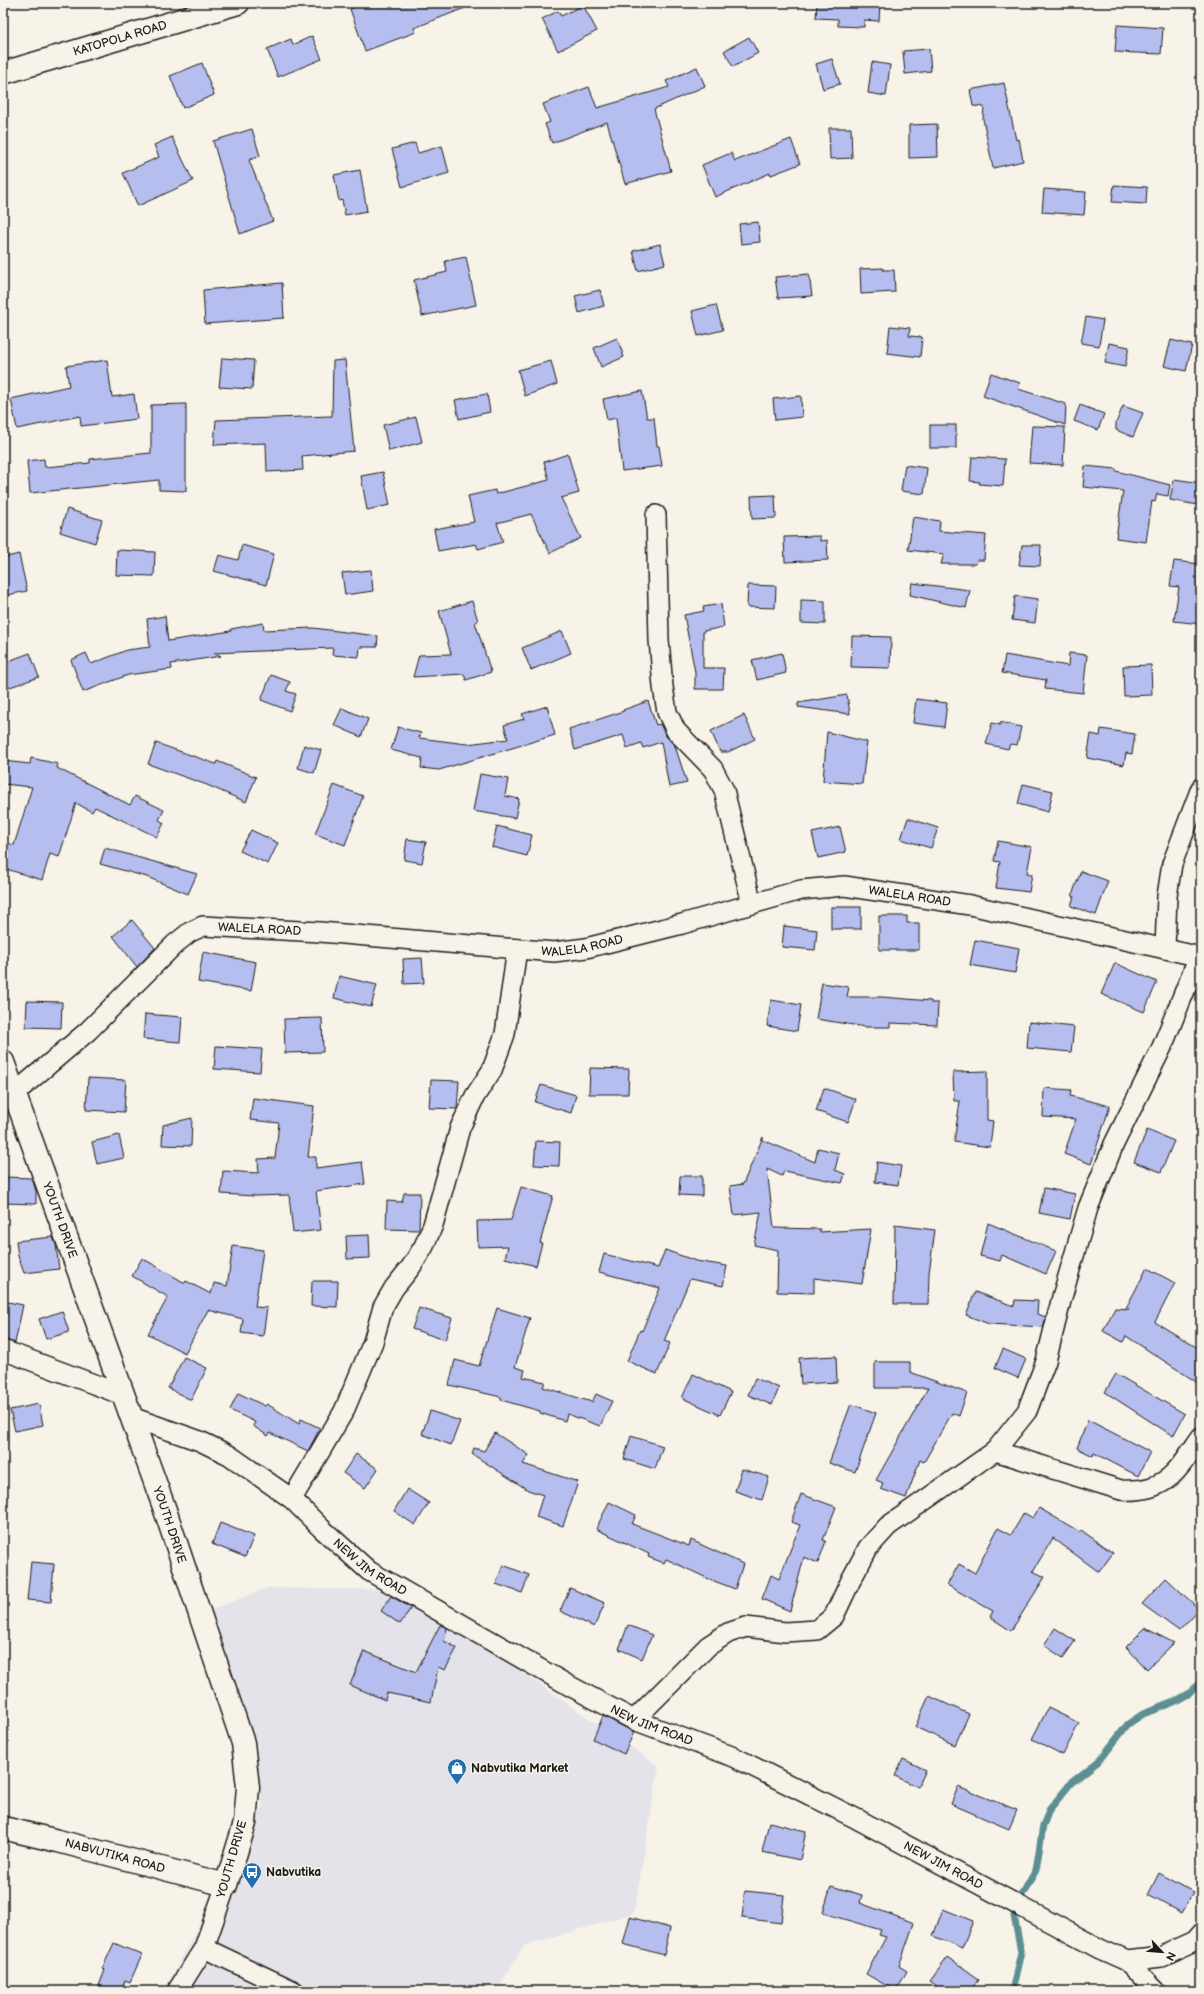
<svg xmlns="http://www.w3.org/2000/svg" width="1204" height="1994" viewBox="0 0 1204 1994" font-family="'Balsamiq Sans',sans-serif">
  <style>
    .built { fill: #e4e3ea }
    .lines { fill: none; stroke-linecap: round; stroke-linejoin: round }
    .stream { stroke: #5d8f92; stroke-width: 7 }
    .building { fill: #b6beef; stroke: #1c1c1c }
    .minor-casing { stroke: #1c1c1c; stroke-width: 22 }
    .tertiary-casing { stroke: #1c1c1c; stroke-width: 25 }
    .minor { stroke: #f7f3e8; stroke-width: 19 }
    .tertiary { stroke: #f7f3e8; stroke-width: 22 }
    .labels { text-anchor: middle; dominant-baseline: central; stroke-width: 3; stroke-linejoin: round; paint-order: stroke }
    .street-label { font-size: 12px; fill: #1c1c1c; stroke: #f7f3e8 }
    .poi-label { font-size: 12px; font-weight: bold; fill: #1c1c1c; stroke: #f7f3e8; text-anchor: start }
  </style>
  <rect width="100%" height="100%" fill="#f7f3e8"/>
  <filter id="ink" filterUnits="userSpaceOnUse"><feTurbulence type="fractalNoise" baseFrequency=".025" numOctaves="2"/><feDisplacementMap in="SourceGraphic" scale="8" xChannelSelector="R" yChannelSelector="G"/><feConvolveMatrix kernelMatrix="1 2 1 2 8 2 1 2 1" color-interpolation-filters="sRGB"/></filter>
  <g filter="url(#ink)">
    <path class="built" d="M267,1588L401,1590L659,1766L634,1913L524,1946L496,1991H164L263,1804L201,1614Z"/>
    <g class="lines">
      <path class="stream" d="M1012,1991L1021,1952L1014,1916L1023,1893L1036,1870L1043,1826L1049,1810L1071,1783L1100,1760L1128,1724L1143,1714L1174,1702L1190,1693L1201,1681"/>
    </g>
    <g class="building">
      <path d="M366,3H475V4L414,28L416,32L365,51L350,9Z"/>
      <path d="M817,3H880L879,21L864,20V27L838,26V19L816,18Z"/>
      <path d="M583,5L597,31L558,51L542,19L558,11L561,16Z"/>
      <path d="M1117,25L1163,28L1161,54L1115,52Z"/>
      <path d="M312,36L322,59L278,77L267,49L291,39L293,45Z"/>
      <path d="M749,37L758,53L733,67L724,51Z"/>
      <path d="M929,49L931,71L905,74L903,51Z"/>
      <path d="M832,59L840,84L823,89L816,64Z"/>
      <path d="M872,62L890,65L886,96L868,93Z"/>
      <path d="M202,63L214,95L183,108L170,76Z"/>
      <path d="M697,67L705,86L654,109L671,171L625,184L607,122L552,143L545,124L550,122L543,104L589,87L597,108L669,87L666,81Z"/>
      <path d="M1004,83L1016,140L1019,139L1023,161L993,168L983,119L984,107L973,106L970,90Z"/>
      <path d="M937,124L938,157L909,158V125Z"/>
      <path d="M829,128H851L852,158L830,159Z"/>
      <path d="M252,129L260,156L249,160L273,221L240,234L213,141Z"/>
      <path d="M172,137L193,181L138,206L123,173L159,157L154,145Z"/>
      <path d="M791,139L800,164L771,175L770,173L715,197L702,165L731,153L735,161Z"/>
      <path d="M415,143L418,153L442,146L449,173L402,187L392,149Z"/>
      <path d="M360,170L367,211L345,215L342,200L339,201L334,175Z"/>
      <path d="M1114,185L1147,187L1146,204L1112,202Z"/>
      <path d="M1044,189L1086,192L1084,215L1042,212Z"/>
      <path d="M758,222L760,242L741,244L739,224Z"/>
      <path d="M660,244L665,264L638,271L633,251Z"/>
      <path d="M466,257L476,305L422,316L414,280L447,272L445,261Z"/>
      <path d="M883,268V270H894L895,292L861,294L860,269Z"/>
      <path d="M809,274L812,296L778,298L775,277Z"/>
      <path d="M282,283L284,318L205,324L203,290Z"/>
      <path d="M600,290L604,306L579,313L575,296Z"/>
      <path d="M716,305L723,330L698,336L692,311Z"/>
      <path d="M1086,317L1103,320L1099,346L1081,343Z"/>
      <path d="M890,326L910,328L909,336L922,337L920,357L887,353Z"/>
      <path d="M617,338L624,357L601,367L594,348Z"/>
      <path d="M1171,340L1192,345L1186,371L1164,366Z"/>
      <path d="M1109,343L1129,347L1125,367L1105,363Z"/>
      <path d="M222,358L254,360L252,389L219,387Z"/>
      <path d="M107,360L112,397L134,394L137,419L81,426L80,416L17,429L11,399L69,386L66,366Z"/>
      <path d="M345,360L354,451L302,456L303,470L267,472L266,443L214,445L216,420L332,416L333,361Z"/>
      <path d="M551,361L557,384L525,396L518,370Z"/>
      <path d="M991,373L1020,383L1018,389L1066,404L1065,425L983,396Z"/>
      <path d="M642,391L647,418H654L657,446H659L662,466L622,471L616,418L607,420L603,399Z"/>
      <path d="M487,394L490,412L459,419L455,400Z"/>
      <path d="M801,396L802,417L775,420L773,399Z"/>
      <path d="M186,404V491L159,490V480L30,493L27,461L44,459L45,467L90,463V459L151,453V405Z"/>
      <path d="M1080,405L1104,414L1098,430L1074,421Z"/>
      <path d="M1123,406L1143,413L1133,437L1116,430V423Z"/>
      <path d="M416,417L422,442L389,451L383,425Z"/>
      <rect x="930" y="425" width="26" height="23"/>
      <path d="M1032,426L1065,427L1063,465L1029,463Z"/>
      <path d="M568,454L579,493L561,498L581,538L550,553L531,514L497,523L503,542L478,549L476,544L438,551L434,529L474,522L468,496L495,490L496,494L549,480L544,462Z"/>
      <path d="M972,457L1005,459L1003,486L979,484L980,482L970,481Z"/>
      <path d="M905,465L927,468L924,494L901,491Z"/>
      <path d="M1085,466L1116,469V471L1170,485L1168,496L1157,494L1155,502L1152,501L1146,542L1116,538L1123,491L1083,487Z"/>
      <path d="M383,472L390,505L367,510L361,476Z"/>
      <path d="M1174,479L1201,483L1198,505L1170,500Z"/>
      <path d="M775,495L776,518L752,519L751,496Z"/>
      <path d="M67,509L102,520L95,543L60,532Z"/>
      <path d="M913,517L940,521L939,531L986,535L984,560H977L976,564H941L944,554L908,550Z"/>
      <path d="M820,536V541L827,540L828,560L785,562L784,537Z"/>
      <path d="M242,545L274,554L266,585L214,571L219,555L238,560Z"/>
      <path d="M1022,545H1041L1040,566L1019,565Z"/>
      <path d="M117,550L155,552L154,576L116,575Z"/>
      <path d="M19,554L27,591L3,596V558Z"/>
      <path d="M1174,561L1201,564V624L1174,621L1179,587L1170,586Z"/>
      <path d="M371,570L373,591L345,595L342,573Z"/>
      <path d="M912,583L970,590L966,608L910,595Z"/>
      <path d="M748,585L776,586L775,608L747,607Z"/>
      <path d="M1015,596L1038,599L1035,623L1012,620Z"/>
      <path d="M801,600L825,601V624L801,623Z"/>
      <path d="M472,601L478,621L475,622L491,672L466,680L464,674L413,677L419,655L451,654L439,611Z"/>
      <path d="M721,604L724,627L703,631V668H724L723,689H695V672L684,615L704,611L703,607Z"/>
      <path d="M165,616L168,641L231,631V629L263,623L264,630L313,628L378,636L377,647H360L359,657L332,655L333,648L214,653L221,656L171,664L172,669L128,675L83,692L71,660L86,653L91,664L127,650L150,647L147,619Z"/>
      <path d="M562,631L571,653L531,670L522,648Z"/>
      <path d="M852,636L891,637L890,668L851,667Z"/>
      <path d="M30,653L39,677L7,688L3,676V663Z"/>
      <path d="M782,653L786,673L757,680L752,660Z"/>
      <path d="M1069,653L1087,655L1083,693L1045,689L1046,680L1002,673L1005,655L1068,666Z"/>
      <path d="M1151,665L1152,695L1124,696L1123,666Z"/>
      <path d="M271,675L290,682L286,691L296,694L290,711L261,700Z"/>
      <path d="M847,695L850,714L798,707V703Z"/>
      <path d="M916,699L947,703L944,727L913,723Z"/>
      <path d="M648,701L656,725L660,724L666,736L675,746L687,783L669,787L661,742L643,748L641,743L627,748L623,735L575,750L569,729L624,711L623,710Z"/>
      <path d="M547,706L555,735L439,770L421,768L422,758L391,750L398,727L421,733L419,738L467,744L508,739L504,725L524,719L522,714Z"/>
      <path d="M342,708L368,719L361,737L334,725Z"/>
      <path d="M744,715L755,739L728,752H720L711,731Z"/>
      <path d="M1000,722L1021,727L1017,745L1010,744L1008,749L986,744L992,723L1000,725Z"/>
      <path d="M1101,729L1135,734L1132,754L1126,753L1124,765L1087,758L1091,734L1100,736Z"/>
      <path d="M827,732L867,742L862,784L823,781Z"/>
      <path d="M156,743L216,764L217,761L256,777L246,802L207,785L148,764Z"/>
      <path d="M304,745L321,750L314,773L298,768Z"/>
      <path d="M31,758L58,764L57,768L130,805L135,796L164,810L159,820L164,823L157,837L95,807L92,812L76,803L59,857L50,854L42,880L3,868V842L14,845L32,787L3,784V761L30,764Z"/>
      <path d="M480,774L508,779L505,796L519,799L515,818L473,811Z"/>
      <path d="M1023,784L1053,791L1048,812L1018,804Z"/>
      <path d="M334,785L363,796L345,845L315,834Z"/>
      <path d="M908,818L938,828L931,848L901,839Z"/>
      <path d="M497,826L532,835L527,856L492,847Z"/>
      <path d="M840,827L846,852L818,858L812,833Z"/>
      <path d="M251,830L278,843L268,864L240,851Z"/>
      <path d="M407,839L426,842L422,863L404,860Z"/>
      <path d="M998,841L1032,847L1027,873L1032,874L1029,892L996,888L1000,862L994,861Z"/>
      <path d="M105,848L197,874L188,894L147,877L100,864Z"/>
      <path d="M1081,871L1108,881L1096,915L1071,906L1074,896L1072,895Z"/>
      <rect x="831" y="907" width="30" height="22"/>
      <path d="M879,916H907V923H919V950H879Z"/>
      <path d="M132,920L155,948L137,967L113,936Z"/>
      <path d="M784,926L817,930L815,950L782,947Z"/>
      <path d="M975,940L1019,948L1015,973L970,965Z"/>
      <path d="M203,952L256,962L251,991L198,982Z"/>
      <path d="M422,958L424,983L404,984L403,959Z"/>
      <path d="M1115,963L1157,982L1144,1012L1101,994Z"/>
      <path d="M339,976L377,985L371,1007L334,998Z"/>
      <path d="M822,983L849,987L847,997H882L931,1001V1003H938L937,1025L890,1023V1027H866L816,1019Z"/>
      <path d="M771,1000L801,1005L797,1031L767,1026Z"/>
      <path d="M27,1001L62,1002L61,1028L26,1027Z"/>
      <path d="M145,1014L182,1017L180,1042L143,1039Z"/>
      <path d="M322,1018L323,1052L285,1053L284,1019Z"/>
      <path d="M1029,1022L1074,1027L1071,1052L1027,1048Z"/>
      <path d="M216,1046L262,1049L260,1072L214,1069Z"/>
      <path d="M590,1068L629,1069L628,1094H589Z"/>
      <path d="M987,1071V1120L993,1121L990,1147L954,1142L960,1101H954L953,1072Z"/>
      <path d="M88,1078L126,1080L124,1112L86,1110Z"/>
      <path d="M431,1080L459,1081L457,1109L429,1108Z"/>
      <path d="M541,1085L576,1095L571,1113L535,1102Z"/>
      <path d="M824,1088L856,1099L848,1122L816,1111Z"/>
      <path d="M1044,1088L1071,1090L1070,1096L1110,1106L1091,1164L1064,1154L1076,1119L1043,1117Z"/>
      <path d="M253,1098L314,1106L308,1157H316V1168L362,1162L365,1184L316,1191L321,1230L293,1233L289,1195L255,1196L221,1194L223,1171L259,1173L258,1159L275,1158L279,1123L250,1120Z"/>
      <path d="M192,1118L191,1146L162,1145L163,1125Z"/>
      <path d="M1147,1130L1174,1141L1161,1172L1134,1162Z"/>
      <path d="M119,1135L124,1158L97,1164L92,1142Z"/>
      <path d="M763,1137V1140L815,1162L818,1148L839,1153L835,1170L845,1174L842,1183L784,1171L782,1176L767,1169L774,1228L820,1229V1232L871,1229L862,1284L814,1278V1293L777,1292L778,1250L754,1245L761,1212L734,1215L730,1186L743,1184Z"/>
      <path d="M536,1141L560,1142L559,1166L534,1165Z"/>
      <path d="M877,1162L901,1166L898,1185L875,1182Z"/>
      <path d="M680,1176H702V1196L679,1195Z"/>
      <path d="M3,1177L32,1178L36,1191V1204L3,1203Z"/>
      <path d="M521,1187L553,1196L540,1243H542L536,1266L505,1258L508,1246L478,1247L477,1221L511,1220Z"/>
      <path d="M1044,1188L1075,1194L1070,1219L1039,1213Z"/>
      <path d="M404,1193H420L419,1230L386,1229L387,1201L402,1202Z"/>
      <path d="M988,1223L1056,1251L1046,1274L1002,1255L1000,1261L980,1256Z"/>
      <path d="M895,1225L935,1230L929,1273L928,1304H894Z"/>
      <path d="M369,1235L370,1258L347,1259L346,1236Z"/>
      <path d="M53,1237L56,1245L59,1269L24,1273L18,1256L16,1241Z"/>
      <path d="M233,1246L263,1250L255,1307L267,1308L263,1336L241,1333L243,1319L208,1310L185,1353L148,1334L168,1297L132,1276L142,1258L185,1283L186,1281L211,1294L214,1283L227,1286Z"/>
      <path d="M665,1250L696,1261L727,1266L723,1286L690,1279L664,1341L670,1343L657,1374L627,1361L640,1330L642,1331L660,1288L599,1272L604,1254L658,1268Z"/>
      <path d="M1147,1268L1175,1283L1155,1322L1201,1350V1385L1126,1336L1123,1342L1103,1331L1115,1308L1129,1309L1126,1308Z"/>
      <path d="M312,1281H338L337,1307L311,1306Z"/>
      <path d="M975,1292L1014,1306L1015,1300L1038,1301L1037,1314L1046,1317L1043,1327L989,1324L966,1315Z"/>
      <path d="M3,1301L23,1305L15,1343L3,1339Z"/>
      <path d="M419,1308L452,1318L445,1340L412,1329Z"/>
      <path d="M497,1308L530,1318L515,1367L525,1370L523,1377L545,1382L543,1387L592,1402L596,1394L612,1401L600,1426L567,1414L565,1421L540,1413V1411L501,1400V1397L449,1385L455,1360L479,1366Z"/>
      <path d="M62,1311L69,1332L46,1339L39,1319Z"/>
      <path d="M1003,1349L1026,1359L1018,1378L995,1368Z"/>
      <path d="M836,1356L837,1382L801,1384L799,1358Z"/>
      <path d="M184,1357L207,1368L191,1400L168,1388Z"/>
      <path d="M875,1362H910V1372L967,1393L959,1416L952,1413L924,1462L920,1460L906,1498L881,1489L883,1483L876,1480L928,1388H875Z"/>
      <path d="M693,1374L731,1392L720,1415L682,1398Z"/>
      <path d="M1116,1374L1185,1414L1173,1436L1105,1392Z"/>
      <path d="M755,1378L779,1388L772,1405L748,1395Z"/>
      <path d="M238,1393L265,1406L267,1404L299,1424L301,1419L320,1428L308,1451L270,1433L268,1436L253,1426L255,1422L230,1410Z"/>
      <path d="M39,1404L43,1425L15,1431L10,1410Z"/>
      <path d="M851,1404L876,1413L855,1472L829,1463Z"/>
      <path d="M430,1411L460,1421L451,1445L422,1434Z"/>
      <path d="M1088,1420L1150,1452L1138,1476L1094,1453L1093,1456L1077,1448Z"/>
      <path d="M495,1433L529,1455L523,1464L578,1482L563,1526L536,1517L543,1495L528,1490L472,1454L474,1448L484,1451Z"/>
      <path d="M631,1436L663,1446L655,1469L624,1459Z"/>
      <path d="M356,1454L378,1469L365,1488L343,1473Z"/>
      <path d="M742,1469L769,1477L762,1500L735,1491Z"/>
      <path d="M407,1489L429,1503L415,1525L394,1511Z"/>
      <path d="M801,1494L836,1507L823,1540L826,1541L818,1563L804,1557L790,1611L762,1599L771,1575L779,1579L800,1525L791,1522Z"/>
      <path d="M609,1502L636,1515L632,1524L689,1546L691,1540L743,1564L735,1589L709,1579L666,1559L664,1563L648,1557L649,1554L596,1529Z"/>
      <path d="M1039,1508L1080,1532L1081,1530L1113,1553L1099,1572L1053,1538L1033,1571L1045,1577L1011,1631L990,1617L993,1611L947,1585L959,1564L975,1573L998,1528L1011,1535L1024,1513L1033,1518Z"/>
      <path d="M220,1523L254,1536L245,1557L212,1544Z"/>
      <path d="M31,1562L54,1564L51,1602L27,1600Z"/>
      <path d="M503,1565L529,1575L522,1593L496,1584Z"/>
      <path d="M1166,1578L1199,1609L1179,1631L1142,1604Z"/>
      <path d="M570,1588L605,1603L594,1627L560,1611Z"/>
      <path d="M391,1596L411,1608L400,1624L381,1611Z"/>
      <path d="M440,1625L447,1628L444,1641L457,1648L445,1670L438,1667L431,1702L387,1693L385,1700L350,1685L364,1651L416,1672Z"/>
      <path d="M628,1625L652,1635L642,1659L619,1649Z"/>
      <path d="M1055,1628L1075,1641L1063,1658L1044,1645Z"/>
      <path d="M1145,1628L1174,1643L1147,1669L1126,1647Z"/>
      <path d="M929,1696L969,1714L955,1745L915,1727Z"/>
      <path d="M1048,1708L1079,1723L1063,1755L1032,1739Z"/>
      <path d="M603,1716L634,1732L624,1754L593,1739Z"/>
      <path d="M903,1759L926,1770L918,1787L895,1776Z"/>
      <path d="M958,1787L1017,1810L1009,1829L951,1804Z"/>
      <path d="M769,1822L806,1831L800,1860L762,1852Z"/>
      <path d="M1159,1873L1193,1892L1181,1913L1148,1895Z"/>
      <path d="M831,1886L862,1895L860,1903L914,1923L899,1966L907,1971L896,1991L866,1974L886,1937L879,1935L881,1930L823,1913Z"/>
      <path d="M745,1891L784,1895L781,1923L742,1918Z"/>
      <path d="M943,1909L973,1921L962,1948L933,1936Z"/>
      <path d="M630,1917L670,1928L664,1955L623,1944Z"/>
      <path d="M114,1943L142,1955L130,1982L125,1980L122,1991H97L105,1970L102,1969Z"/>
      <path d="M948,1957L979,1979L970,1991H944L930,1981Z"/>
    </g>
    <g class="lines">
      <g class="minor-casing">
        <g id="minor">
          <path d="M656,515L659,640L663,687L667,712L676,731L713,769L724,790L752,904"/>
          <path d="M1165,949L1167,896L1172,864L1201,788"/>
          <path id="s1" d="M15,1093L88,1031L175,944L190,932L203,926L320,932L554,952L586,948L682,924L801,890L844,886L970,905L1201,957"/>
          <path d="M3,1350L123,1395"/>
          <path id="s2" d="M131,1417L200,1441L229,1455L292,1499L321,1528L369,1571L568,1685L634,1720L734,1757L857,1819L1100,1949L1127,1961L1161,1957L1194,1942L1201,1934"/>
          <path d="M995,1451L1121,1490C1167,1493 1177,1471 1201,1437"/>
          <path d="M292,1499L344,1411L373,1342L383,1307L394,1288L411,1267L424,1246L433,1225L460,1128L475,1096L492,1070L505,1034L517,949"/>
          <path d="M634,1720L708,1646L728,1633L746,1627L785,1632L817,1630L834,1616L851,1580L868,1548L888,1526L995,1451L1027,1411L1046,1361L1062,1297L1088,1208L1114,1144L1162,1047L1199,956"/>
          <path d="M204,1948L294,1991"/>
          <path d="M1127,1961L1156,1991"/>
          <path d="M177,1991L204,1948L226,1885"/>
        </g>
      </g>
      <g class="tertiary-casing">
        <g id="tertiary">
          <path id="s3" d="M3,73L238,3"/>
          <path id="s4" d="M3,1062L164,1507L243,1743L248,1787L245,1823L226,1885L58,1841L3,1828"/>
        </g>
      </g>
      <use href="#minor" class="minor"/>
      <use href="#tertiary" class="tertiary"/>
    </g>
  </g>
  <defs>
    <g id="shop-pin" transform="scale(1)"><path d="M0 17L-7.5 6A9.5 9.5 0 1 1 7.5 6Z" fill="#1f6fb2" stroke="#f7f3e8"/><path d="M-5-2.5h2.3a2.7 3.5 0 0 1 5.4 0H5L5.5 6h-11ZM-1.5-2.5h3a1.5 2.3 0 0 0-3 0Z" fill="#fff"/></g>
    <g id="bus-pin" transform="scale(1)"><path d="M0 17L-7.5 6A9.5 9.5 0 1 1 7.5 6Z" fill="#1f6fb2" stroke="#f7f3e8"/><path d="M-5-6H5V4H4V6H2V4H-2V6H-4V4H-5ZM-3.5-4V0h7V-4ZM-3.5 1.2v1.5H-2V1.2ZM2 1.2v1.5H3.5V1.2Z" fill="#fff"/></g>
  </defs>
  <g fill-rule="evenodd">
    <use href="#shop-pin" x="457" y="1768"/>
    <use href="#bus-pin" x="252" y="1872"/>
  </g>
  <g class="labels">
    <g class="street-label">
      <text stroke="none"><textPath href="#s3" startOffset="122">KATOPOLA ROAD</textPath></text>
      <text stroke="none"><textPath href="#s1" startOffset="969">WALELA ROAD</textPath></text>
      <text stroke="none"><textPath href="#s1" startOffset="309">WALELA ROAD</textPath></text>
      <text stroke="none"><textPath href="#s1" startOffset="633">WALELA ROAD</textPath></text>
      <text stroke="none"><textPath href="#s4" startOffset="168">YOUTH DRIVE</textPath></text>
      <text stroke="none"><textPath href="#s4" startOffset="492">YOUTH DRIVE</textPath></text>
      <text stroke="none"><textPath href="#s2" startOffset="286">NEW JIM ROAD</textPath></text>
      <text stroke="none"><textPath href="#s2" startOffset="610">NEW JIM ROAD</textPath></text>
      <text transform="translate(115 1856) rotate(15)">NABVUTIKA ROAD</text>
      <text transform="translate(232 1859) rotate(-74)">YOUTH DRIVE</text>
      <text stroke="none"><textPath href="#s2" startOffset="934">NEW JIM ROAD</textPath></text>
    </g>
    <g class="poi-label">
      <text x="471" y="1768">Nabvutika Market</text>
      <text x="266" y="1872">Nabvutika</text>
    </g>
  </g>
  <rect width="1204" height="1994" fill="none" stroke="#f7f3e8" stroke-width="16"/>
  <rect x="8" y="8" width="1188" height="1978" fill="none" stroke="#1c1c1c" stroke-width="1.5" filter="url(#ink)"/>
  <g transform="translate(1162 1952) rotate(116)" stroke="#f7f3e8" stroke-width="3" paint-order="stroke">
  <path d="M0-3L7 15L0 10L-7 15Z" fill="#1c1c1c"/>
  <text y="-6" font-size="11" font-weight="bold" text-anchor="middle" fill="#1c1c1c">N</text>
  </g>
</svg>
